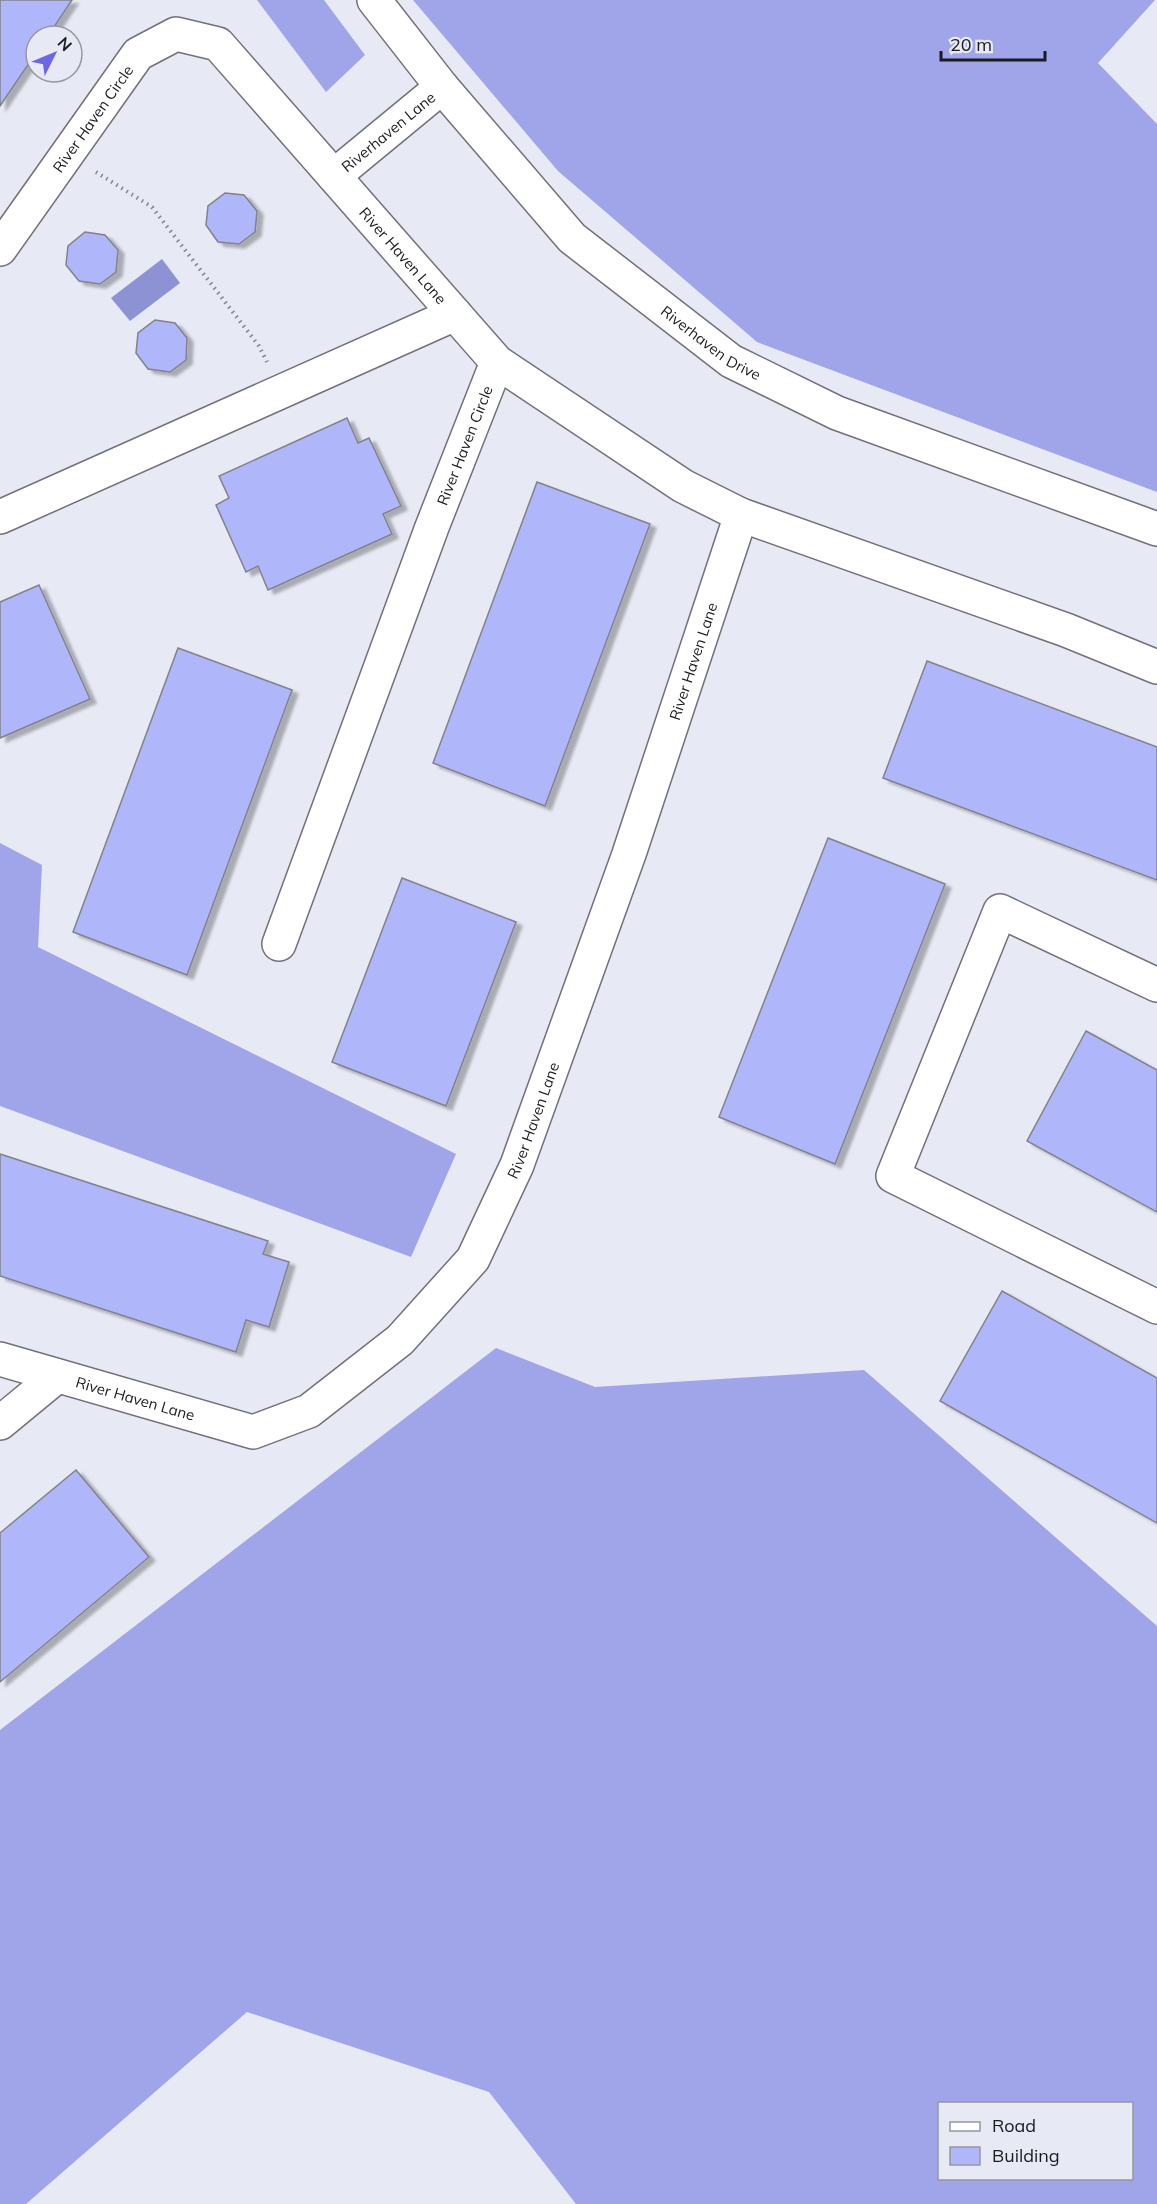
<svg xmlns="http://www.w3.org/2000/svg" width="1157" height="2204" viewBox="0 0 1157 2204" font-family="Mulish,sans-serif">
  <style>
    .forest { fill: #9fa5e8; fill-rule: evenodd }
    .water { fill: #8d92d4 }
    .building { fill: #b0b6fa; stroke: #81828c; stroke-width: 1.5; filter: url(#shadow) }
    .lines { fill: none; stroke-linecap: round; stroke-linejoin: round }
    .minor-casing { stroke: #70717a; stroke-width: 36 }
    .path { stroke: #84858d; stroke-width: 4; stroke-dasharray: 1.5 4.5; stroke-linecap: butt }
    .minor { stroke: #fff; stroke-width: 33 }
    .labels { text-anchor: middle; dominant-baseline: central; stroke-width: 5; stroke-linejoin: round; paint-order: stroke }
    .street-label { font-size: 15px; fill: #1c1c20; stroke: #e7e9f4 }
  </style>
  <defs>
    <filter id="shadow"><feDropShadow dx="6" dy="4" stdDeviation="1.5" flood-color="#0004"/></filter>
  </defs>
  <rect width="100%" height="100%" fill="#e7e9f4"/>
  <g class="forest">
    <path d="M257,0H324L365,55L326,92Z"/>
    <path d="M413,0H1155L1098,63L1157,124V492L757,342L558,171Z"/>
    <path d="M0,843L42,865L38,947L456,1154L411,1257L0,1106Z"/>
    <path d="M496,1348L595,1387L864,1370L1157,1626V2204H576L489,2092L247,2012L26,2204H0V1730ZM940,2104H1132V2178H940Z"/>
  </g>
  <path class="water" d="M162,259L180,283L130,321L111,298Z"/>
  <g class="building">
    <path d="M0,0H72L48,36H36V53L0,106Z"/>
    <path d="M225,193L244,195L257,211L255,232L239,244L218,242L206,225L208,206Z"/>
    <path d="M85,232L105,235L118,250L116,272L100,284L79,281L66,265L68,246Z"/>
    <path d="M155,320L175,323L187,338L186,360L170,372L148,369L136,353L138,333Z"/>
    <path d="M347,418L358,443L369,438L401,506L383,514L392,534L268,590L258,566L246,572L216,505L229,498L219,476Z"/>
    <path d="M537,482L650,524L545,806L433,763Z"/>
    <path d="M39,585L90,699L0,738V602Z"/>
    <path d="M178,648L292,690L187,975L73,932Z"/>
    <path d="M927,661L1157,747V880L883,778Z"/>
    <path d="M828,838L945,884L835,1164L719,1117Z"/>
    <path d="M402,878L516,922L446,1106L332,1062Z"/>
    <path d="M1086,1031L1157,1070V1212L1027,1141Z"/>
    <path d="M0,1154L268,1241L263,1254L289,1262L269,1327L246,1320L236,1352L0,1276Z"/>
    <path d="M1002,1291L1157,1378V1523L940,1401Z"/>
    <path d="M76,1470L149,1557L0,1682V1533Z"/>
  </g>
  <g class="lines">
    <g class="minor-casing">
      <g id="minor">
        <path id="s1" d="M374,0L442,87L572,238L731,361L837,413L1157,529"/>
        <path id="s2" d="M334,176L442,87"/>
        <path id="s3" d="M0,249L138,54L176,34L218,44L497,362L683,486L741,515L1066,630L1157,667"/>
        <path d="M0,517L455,314"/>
        <path id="s4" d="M279,944L432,527L497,362"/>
        <path d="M1157,985L1000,911L893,1176L1157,1307"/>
        <path id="s5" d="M0,1359L253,1432L309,1411L400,1340L473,1259L517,1165L629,854L741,515"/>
        <path d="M0,1423L57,1376"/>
      </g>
    </g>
    <path class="path" d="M96,172L152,207L259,346L267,362"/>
    <use href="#minor" class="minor"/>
  </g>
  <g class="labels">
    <g class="street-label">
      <text stroke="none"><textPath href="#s3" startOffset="160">River Haven Circle</textPath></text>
      <text stroke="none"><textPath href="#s2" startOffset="70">Riverhaven Lane</textPath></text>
      <text stroke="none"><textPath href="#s3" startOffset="606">River Haven Lane</textPath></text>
      <text stroke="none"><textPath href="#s1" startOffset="484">Riverhaven Drive</textPath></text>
      <text stroke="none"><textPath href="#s4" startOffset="532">River Haven Circle</textPath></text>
      <text stroke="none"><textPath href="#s5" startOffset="1185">River Haven Lane</textPath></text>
      <text stroke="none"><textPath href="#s5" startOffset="699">River Haven Lane</textPath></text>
      <text stroke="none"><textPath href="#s5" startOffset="141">River Haven Lane</textPath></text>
    </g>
  </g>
  <rect x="938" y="2102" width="195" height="78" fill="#e7e9f4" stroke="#96979f" stroke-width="1.5"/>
  <rect x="950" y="2122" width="30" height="9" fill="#ffffff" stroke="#96979f" stroke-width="1.5"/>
  <text x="992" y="2132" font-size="18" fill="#1c1c20">Road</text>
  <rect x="950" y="2147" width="30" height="18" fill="#b0b6fa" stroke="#96979f" stroke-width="1.5"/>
  <text x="992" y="2162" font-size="18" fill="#1c1c20">Building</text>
  <g transform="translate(54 54) rotate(47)"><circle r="28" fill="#e7e9f4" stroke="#96979f" stroke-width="1.5"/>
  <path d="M0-4.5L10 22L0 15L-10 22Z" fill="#6a69e3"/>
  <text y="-9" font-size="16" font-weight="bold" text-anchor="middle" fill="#1c1c20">N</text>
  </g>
  <path d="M941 51v9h104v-9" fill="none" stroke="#1c1c20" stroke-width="3"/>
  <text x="950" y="51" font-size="18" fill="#1c1c20" stroke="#e7e9f4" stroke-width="4.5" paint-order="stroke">20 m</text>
</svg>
